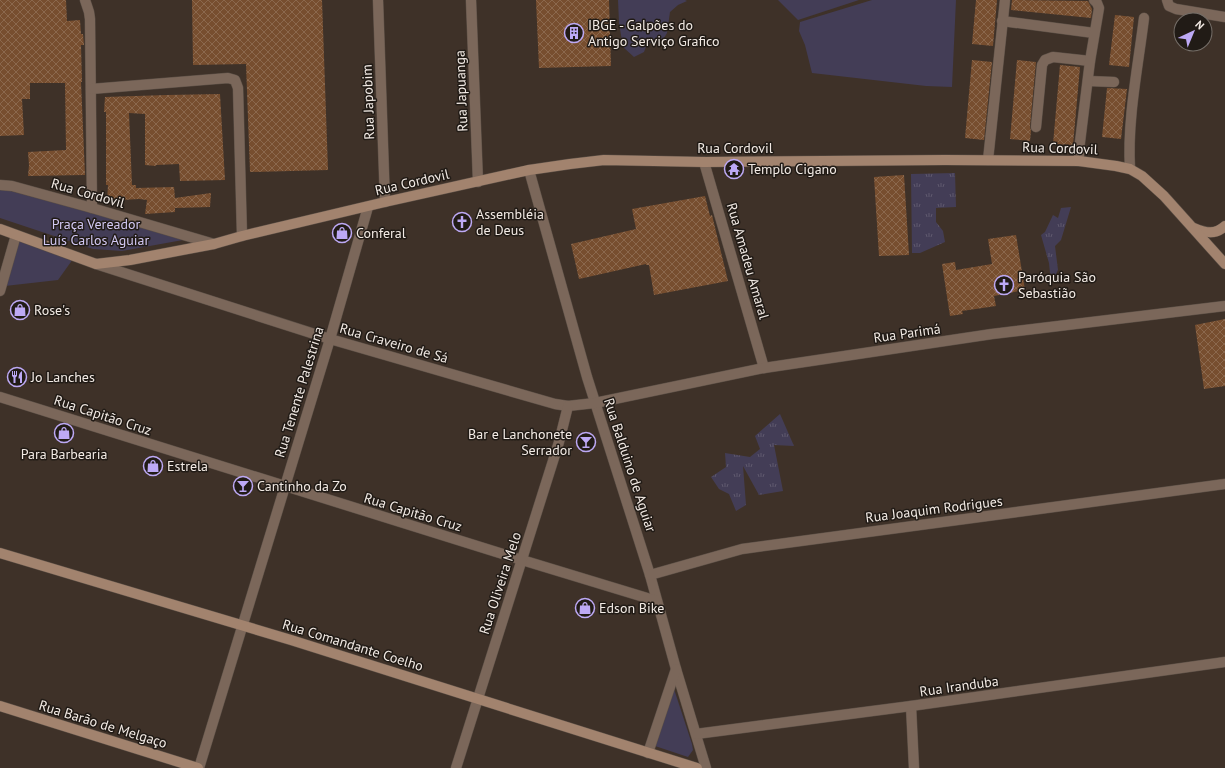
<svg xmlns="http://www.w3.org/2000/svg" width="1225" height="768" viewBox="0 0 1225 768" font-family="'PT Sans',sans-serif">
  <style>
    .grass { fill: url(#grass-tufts) }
    .park { fill: #433d56 }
    .building { fill: url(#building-cross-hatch) }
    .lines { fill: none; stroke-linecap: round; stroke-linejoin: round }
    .street-casing { stroke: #5b4f46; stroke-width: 11 }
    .secondary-casing { stroke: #5b4f46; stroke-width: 11 }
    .street { stroke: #7b675a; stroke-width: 10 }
    .secondary { stroke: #a2836e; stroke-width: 10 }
    .labels { text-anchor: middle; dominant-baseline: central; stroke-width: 3; stroke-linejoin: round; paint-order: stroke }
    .poi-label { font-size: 14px; fill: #f2eae4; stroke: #211b16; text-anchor: start }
    .street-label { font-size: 14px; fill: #f2eae4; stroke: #211b16 }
    .park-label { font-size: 14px; fill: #d2c8f3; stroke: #211b16 }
  </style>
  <defs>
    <pattern id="grass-tufts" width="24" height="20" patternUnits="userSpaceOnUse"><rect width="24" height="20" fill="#433d56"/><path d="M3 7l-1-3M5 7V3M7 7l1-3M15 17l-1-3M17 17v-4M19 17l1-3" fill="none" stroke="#5f596e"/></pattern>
    <pattern id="building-cross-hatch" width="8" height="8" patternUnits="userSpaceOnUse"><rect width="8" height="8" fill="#774e2f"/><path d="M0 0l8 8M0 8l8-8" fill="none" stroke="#8b684d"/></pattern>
  </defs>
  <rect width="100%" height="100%" fill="#3e3128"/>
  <g class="grass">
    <path d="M955,173L956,207L936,208V222L943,231L945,242L920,253H912L911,174Z"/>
    <path d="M1071,207L1061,240L1055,246L1058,270L1055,276L1050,273L1049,263L1041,235L1045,232L1053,215L1058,218L1061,208Z"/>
    <path d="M780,414L794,446L774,445L783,491L759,495L743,466L746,505L736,511L729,494L719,489L711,477L726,467L725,453L750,457L760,449L755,436Z"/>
  </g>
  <g class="park">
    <path d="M618,0H685L687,1L678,5L670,12L667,33L664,38L647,44L644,52L634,57L623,47L619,23Z"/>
    <path d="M778,0H859L798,20Z"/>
    <path d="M872,0H956L952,87L926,86L812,73L805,45L799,31L800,22Z"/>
    <path d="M0,188L93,213L183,240L122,251L93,249L0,218Z"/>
    <path d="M18,239L73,259L58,280L5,286Z"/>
    <path d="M673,686L692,744L693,750L688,757L655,746Z"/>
  </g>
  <g class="building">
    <path d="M0,0H66L67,21L80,20L81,34H83L84,45H81L82,82H81L85,175L28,176L29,165L28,152L66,150L65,83H30V99H22L24,135L0,136Z"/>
    <path d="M192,0H322L328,170L250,172L246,64L193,65Z"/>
    <path d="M536,0H609L611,66L539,68Z"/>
    <path d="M976,0H997L993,46L972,44Z"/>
    <path d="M1012,0L1088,1L1092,9L1091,18L1011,10Z"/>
    <path d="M1115,15L1134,17L1129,67L1109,65Z"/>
    <path d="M972,60L992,62L984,140L965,138Z"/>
    <path d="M1017,60L1036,62L1030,126L1031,131L1030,141L1010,139Z"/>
    <path d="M1060,65L1080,67L1073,145L1053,144Z"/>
    <path d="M1107,88L1127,89L1121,139L1102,137Z"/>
    <path d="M220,94L225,180L180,181L179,164L156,165V166L145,165V114L129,113L132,185H136V188L174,187L175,198L211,193L210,207L175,208V212L145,214L147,200L139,199L107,201L108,185H106V112H104L105,97L167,95Z"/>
    <path d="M904,175L909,255L879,256L874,177Z"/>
    <path d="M705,196L710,216L712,215L728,281L654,295L649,265H646V264L579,279L571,244L636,229L632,209Z"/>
    <path d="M1016,235L1025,290L994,296L996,306L962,311L963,314L950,316L942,264L955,262L956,270L992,264L988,239Z"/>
    <path d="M1225,319V386L1204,389L1195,325Z"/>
  </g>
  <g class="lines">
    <g class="street-casing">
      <g id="street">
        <path d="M85,0L89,12L90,19L92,208"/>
        <path d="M378,0L385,202"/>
        <path d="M471,0L478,182"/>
        <path d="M1167,0L1169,6L1176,9L1225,17"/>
        <path d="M1002,21L1094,33"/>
        <path d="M1088,81L1114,82"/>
        <path d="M91,89L228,78L235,80L238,88L242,236"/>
        <path d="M1036,127L1042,65L1045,60L1053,57L1090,61"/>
        <path d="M988,160L1005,0"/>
        <path d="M1079,161V150L1090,61L1099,8L1097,3L1094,0"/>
        <path d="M704,162L764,368"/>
        <path d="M1130,169C1127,120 1138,67 1144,18"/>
        <path d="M529,170L587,377L650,575L676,669L706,768"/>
        <path d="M0,185L12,186L92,208L214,244"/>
        <path d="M96,264L330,339L555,404L568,406L595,403L764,368L992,334L1225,306"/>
        <path d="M0,291L16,235"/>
        <path d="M0,397L522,560L657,601"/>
        <path d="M650,575L742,549L1225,484"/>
        <path d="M911,706L914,768"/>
        <path d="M696,734L911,706L1225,662"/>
        <path d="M648,753L676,669"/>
        <path d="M199,768L330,339L368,207"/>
        <path d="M456,768L559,442L568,406"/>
      </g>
    </g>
    <g class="secondary-casing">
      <g id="secondary">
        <path d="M1194,228C1206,233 1215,235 1225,226"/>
        <path d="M0,229L96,264L130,260L214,244L242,236L385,202L529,170L570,164L604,160L704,162L945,160L1079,161L1116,166L1130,169L1142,176L1164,196L1225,264"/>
        <path d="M0,553L291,640L697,768"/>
        <path d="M0,706L198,768"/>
      </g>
    </g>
    <use href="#street" class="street"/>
    <use href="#secondary" class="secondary"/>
  </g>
  <defs>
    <g id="building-ring" transform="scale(1)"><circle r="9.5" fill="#211b16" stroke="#bda9f5" stroke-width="1.5"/><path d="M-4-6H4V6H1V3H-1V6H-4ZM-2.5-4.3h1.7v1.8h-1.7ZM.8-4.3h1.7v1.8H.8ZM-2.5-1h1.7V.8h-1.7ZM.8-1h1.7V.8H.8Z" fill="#bda9f5"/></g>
    <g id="temple-ring" transform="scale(1)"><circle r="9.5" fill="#211b16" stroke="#bda9f5" stroke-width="1.5"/><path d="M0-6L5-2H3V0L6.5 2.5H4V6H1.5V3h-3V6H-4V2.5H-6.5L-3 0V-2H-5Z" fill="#bda9f5"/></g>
    <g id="church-ring" transform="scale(1)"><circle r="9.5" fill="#211b16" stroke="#bda9f5" stroke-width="1.5"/><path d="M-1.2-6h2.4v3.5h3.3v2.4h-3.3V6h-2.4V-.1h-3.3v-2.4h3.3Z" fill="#bda9f5"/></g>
    <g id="shop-ring" transform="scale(1)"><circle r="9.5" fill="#211b16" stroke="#bda9f5" stroke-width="1.5"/><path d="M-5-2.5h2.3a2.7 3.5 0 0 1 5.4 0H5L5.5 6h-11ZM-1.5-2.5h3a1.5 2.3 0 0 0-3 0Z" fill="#bda9f5"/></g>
    <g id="restaurant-ring" transform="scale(1)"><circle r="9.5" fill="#211b16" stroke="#bda9f5" stroke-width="1.5"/><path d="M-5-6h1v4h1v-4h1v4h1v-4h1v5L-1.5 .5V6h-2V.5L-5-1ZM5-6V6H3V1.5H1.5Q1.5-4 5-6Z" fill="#bda9f5"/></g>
    <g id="bar-ring" transform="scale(1)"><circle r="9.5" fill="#211b16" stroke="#bda9f5" stroke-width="1.5"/><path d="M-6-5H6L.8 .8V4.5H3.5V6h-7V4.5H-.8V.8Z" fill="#bda9f5"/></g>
  </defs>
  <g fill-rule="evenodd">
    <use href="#building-ring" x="574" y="33"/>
    <use href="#temple-ring" x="734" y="169"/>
    <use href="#church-ring" x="462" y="222"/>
    <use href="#shop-ring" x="342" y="233"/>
    <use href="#church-ring" x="1004" y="285"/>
    <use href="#shop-ring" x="20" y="310"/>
    <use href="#restaurant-ring" x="17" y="377"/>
    <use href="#shop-ring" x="64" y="433"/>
    <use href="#bar-ring" x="586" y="442"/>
    <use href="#shop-ring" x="153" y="466"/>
    <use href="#bar-ring" x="243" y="486"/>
    <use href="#shop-ring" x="585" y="608"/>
  </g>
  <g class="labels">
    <g class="poi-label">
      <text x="588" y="25">IBGE - Galpões do<tspan x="588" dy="16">Antigo Serviço Grafico</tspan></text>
      <text x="748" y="169">Templo Cigano</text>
      <text x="476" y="214">Assembléia<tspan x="476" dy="16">de Deus</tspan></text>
      <text x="356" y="233">Conferal</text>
      <text x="1018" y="277">Paróquia São<tspan x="1018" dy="16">Sebastião</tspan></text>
      <text x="34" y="310">Rose's</text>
      <text x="31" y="377">Jo Lanches</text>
      <text x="572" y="434" text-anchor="end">Bar e Lanchonete<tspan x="572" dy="16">Serrador</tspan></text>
      <text x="64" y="454" text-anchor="middle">Para Barbearia</text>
      <text x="167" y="466">Estrela</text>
      <text x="257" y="486">Cantinho da Zo</text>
      <text x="599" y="608">Edson Bike</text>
    </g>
    <g class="street-label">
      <text transform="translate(461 91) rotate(-92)">Rua Japuanga</text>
      <text transform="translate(368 102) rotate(-92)">Rua Japobim</text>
      <text x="735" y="148">Rua Cordovil</text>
      <text transform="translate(1060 148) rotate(2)">Rua Cordovil</text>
      <text transform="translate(412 182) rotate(-13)">Rua Cordovil</text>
      <text transform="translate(88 193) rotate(16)">Rua Cordovil</text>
      <text transform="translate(748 261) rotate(74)">Rua Amadeu Amaral</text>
      <text transform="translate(907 333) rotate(-8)">Rua Parimá</text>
      <text transform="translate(394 343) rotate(16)">Rua Craveiro de Sá</text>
      <text transform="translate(299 392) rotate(-73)">Rua Tenente Palestrina</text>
      <text transform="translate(103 415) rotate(18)">Rua Capitão Cruz</text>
      <text transform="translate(630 465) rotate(72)">Rua Balduino de Aguiar</text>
      <text transform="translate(934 509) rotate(-7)">Rua Joaquim Rodrigues</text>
      <text transform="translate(413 512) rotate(17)">Rua Capitão Cruz</text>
      <text transform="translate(500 583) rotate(-72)">Rua Oliveira Melo</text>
      <text transform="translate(353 645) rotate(17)">Rua Comandante Coelho</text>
      <text transform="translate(959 686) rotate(-8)">Rua Iranduba</text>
      <text transform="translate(103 724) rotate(17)">Rua Barão de Melgaço</text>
    </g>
    <g class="park-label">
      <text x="96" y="224">Praça Vereador<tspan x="96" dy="16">Luís Carlos Aguiar</tspan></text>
    </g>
  </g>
  <g transform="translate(1193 32) rotate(44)"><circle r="19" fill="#211b16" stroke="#756e68"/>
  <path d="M0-3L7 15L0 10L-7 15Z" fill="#bda9f5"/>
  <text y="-6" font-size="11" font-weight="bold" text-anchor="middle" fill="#f2eae4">N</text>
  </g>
</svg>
